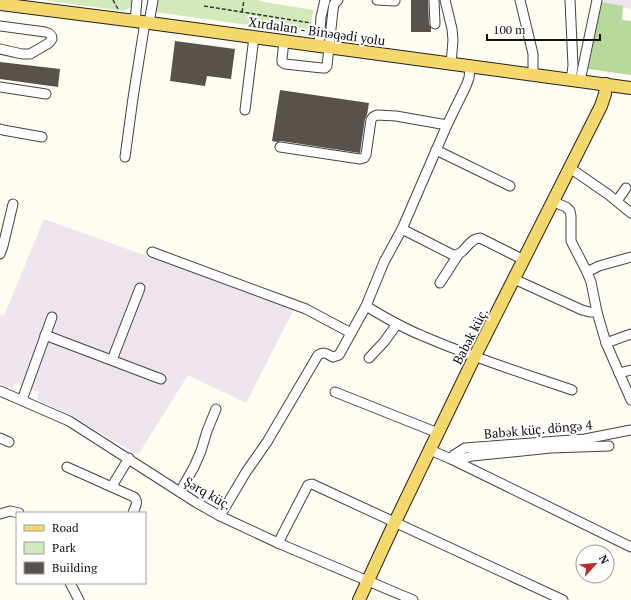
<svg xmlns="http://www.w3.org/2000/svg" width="631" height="600" viewBox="0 0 631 600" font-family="'PT Serif',serif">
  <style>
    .industrial { fill: #ede4ed }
    .green { fill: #d2e9bc }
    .forest { fill: #b5d99b }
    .building { fill: #58514c }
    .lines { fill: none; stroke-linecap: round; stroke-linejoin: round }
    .minor-casing { stroke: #424242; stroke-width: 11 }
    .major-casing { stroke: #202020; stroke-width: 14 }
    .path { stroke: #313131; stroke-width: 1.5; stroke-dasharray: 4 2; stroke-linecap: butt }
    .minor { stroke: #fff; stroke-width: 9 }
    .major { stroke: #f5d86c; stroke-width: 12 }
    .labels { text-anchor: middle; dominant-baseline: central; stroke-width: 4; stroke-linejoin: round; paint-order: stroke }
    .street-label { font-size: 13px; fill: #0f0f0f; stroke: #fff }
  </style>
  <rect width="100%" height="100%" fill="#fffcf2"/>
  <g class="industrial">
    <path d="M602,0H631V9L602,2Z"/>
    <path d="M44,219L294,309L246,403L188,375L138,455L73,417L37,399L39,392L15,383L13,389L0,384V315L4,316Z"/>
  </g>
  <g class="green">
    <path d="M43,0H131V7L123,11Z"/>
    <path d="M158,0H258L259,1L313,10L310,34L156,12Z"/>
  </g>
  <path class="forest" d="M602,2L623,6L622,20L631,21V75L588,69Z"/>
  <g class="building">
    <path d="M411,0H428L429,24L431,28V32H411Z"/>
    <path d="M175,41L235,49L231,79L207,76L205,86L170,81Z"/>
    <path d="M0,62L60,69L58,87L0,79Z"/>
    <path d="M280,90L369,103L367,115L365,119L360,153L281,141L277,142L272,141Z"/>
  </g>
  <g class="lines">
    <g class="minor-casing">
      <g id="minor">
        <path d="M377,0L395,1"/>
        <path d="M434,0L435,24"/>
        <path d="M445,0L452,29L453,40L451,64"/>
        <path d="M520,0L533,54V75"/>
        <path d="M570,0L573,66L571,80"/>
        <path d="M135,21L137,0"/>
        <path d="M149,23L153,0"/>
        <path d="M0,26L45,32C49,33 52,34 52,39L49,43L30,54H22L0,49"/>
        <path d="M284,41L282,59V62L285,64L322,68H325L327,66L333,10L334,4L338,0"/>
        <path d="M319,45L321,17L325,0"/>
        <path d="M580,81L597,0"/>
        <path d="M0,87L46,94"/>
        <path d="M245,110L254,37"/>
        <path d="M0,129L3,130L42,137"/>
        <path d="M280,147L360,159L364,158L366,155L371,120L373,117L377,115L396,116L447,125"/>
        <path d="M436,150L510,186"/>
        <path d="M125,157L133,98L145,22"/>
        <path d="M570,168L609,195L631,213"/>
        <path d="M617,201L626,188"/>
        <path d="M554,202L566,207L570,211L571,216V241L587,272L591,282L597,312L606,343L631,400"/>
        <path d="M402,229L453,255C466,255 467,239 480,238L524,260"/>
        <path d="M152,252L306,309L351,333"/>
        <path d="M0,254L3,246L13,204"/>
        <path d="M587,272L599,266L631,257"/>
        <path d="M514,279L582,310L590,312H597"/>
        <path d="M440,283L458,255"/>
        <path d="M366,306C384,317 403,328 423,336C471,357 522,373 572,390"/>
        <path d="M45,335L161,379"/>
        <path d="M606,343L631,334"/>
        <path d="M369,358L384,342L397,324"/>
        <path d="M112,360L140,288"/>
        <path d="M619,373L631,370"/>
        <path d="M0,391L69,421L197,503L220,516L278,543L413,600"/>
        <path d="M335,392L438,433"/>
        <path d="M22,400L52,317"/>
        <path d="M0,438L9,442"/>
        <path d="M430,450L451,459L631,547"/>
        <path d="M451,459L454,455L465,448L585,439L631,430"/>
        <path d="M458,462L465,458L472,456L551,448L609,446"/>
        <path d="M67,467L134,497C139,502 135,507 133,513"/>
        <path d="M112,486L129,458"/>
        <path d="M180,492L194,467L201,451L207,431L216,409"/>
        <path d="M0,514L10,511L19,513"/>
        <path d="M220,516L246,472L267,442L318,355C324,351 327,354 333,357L339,355L366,306L384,262L402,229L447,125L466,86L469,78L470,67"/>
        <path d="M278,543L308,485L312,484L563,600"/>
        <path d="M70,583L79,600"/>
      </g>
    </g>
    <g class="major-casing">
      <g id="major">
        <path d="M0,4L135,21L631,88"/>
        <path d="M359,600L395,522L475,356L601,106L605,94L606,84"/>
      </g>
    </g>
    <g class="path">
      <path d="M113,0L118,9"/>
      <path d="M204,6L311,23"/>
      <path d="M242,12L244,0"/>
    </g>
    <use href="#minor" class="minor"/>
    <use href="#major" class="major"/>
  </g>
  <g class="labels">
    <g class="street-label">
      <text transform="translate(317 31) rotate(8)">Xırdalan - Binəqədi yolu</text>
      <text transform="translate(470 336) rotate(-63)">Babək küç.</text>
      <text transform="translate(538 429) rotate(-5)">Babək küç. döngə 4</text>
      <text transform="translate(208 493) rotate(30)">Şərq küç.</text>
    </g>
  </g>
  <rect x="16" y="512" width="130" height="72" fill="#ffffff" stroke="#9f9f9f"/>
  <rect x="24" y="525" width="20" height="6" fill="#f5d86c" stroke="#9f9f9f"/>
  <text x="52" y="532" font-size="12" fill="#0f0f0f">Road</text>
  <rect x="24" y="542" width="20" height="12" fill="#d2e9bc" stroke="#9f9f9f"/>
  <text x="52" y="552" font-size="12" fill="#0f0f0f">Park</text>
  <rect x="24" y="562" width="20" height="12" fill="#58514c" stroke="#9f9f9f"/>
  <text x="52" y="572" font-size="12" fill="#0f0f0f">Building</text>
  <g transform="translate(595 564) rotate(63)"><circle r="19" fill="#ffffff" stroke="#9f9f9f"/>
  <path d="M0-3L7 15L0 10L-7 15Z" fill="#bc2a2c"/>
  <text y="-6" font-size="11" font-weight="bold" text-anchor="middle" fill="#0f0f0f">N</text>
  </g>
  <path d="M487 34v6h113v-6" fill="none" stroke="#0f0f0f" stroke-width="2"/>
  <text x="493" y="34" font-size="12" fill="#0f0f0f" stroke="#ffffff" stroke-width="3" paint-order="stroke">100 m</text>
</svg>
